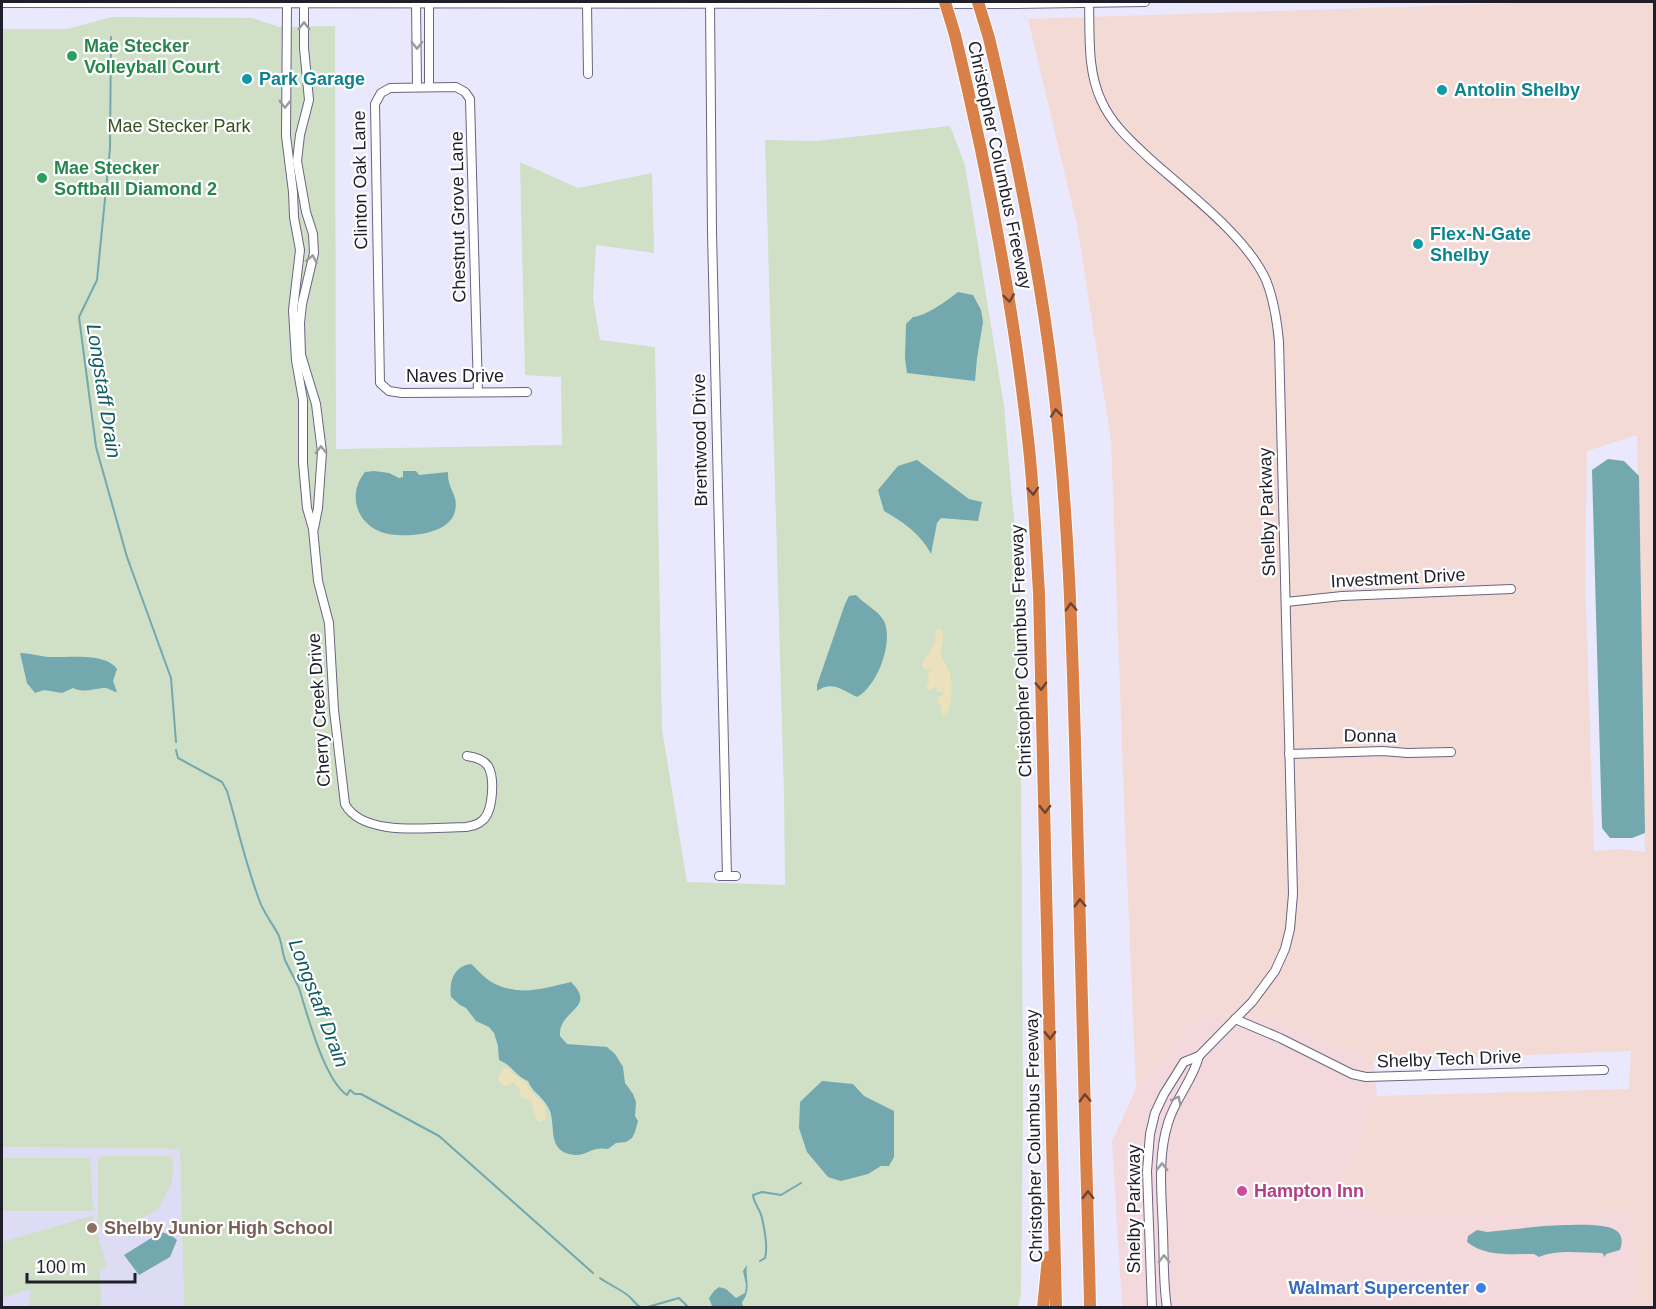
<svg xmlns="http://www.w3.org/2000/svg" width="1656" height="1309" viewBox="0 0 1656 1309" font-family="Arial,sans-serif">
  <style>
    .commercial { fill: #f4d9dc }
    .industrial { fill: #f4dad4; fill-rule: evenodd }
    .built { fill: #dedbf5 }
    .green { fill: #cfe0c6 }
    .sand { fill: #ebe1bc }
    .water { fill: #72a8ae }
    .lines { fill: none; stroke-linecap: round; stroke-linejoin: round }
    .stream { stroke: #72a8ae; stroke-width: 2 }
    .minor-casing { stroke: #696483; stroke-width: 10 }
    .highway-casing { stroke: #fff; stroke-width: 14 }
    .minor { stroke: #fff; stroke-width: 8 }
    .highway { stroke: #d97f48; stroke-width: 12 }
    .highway-bridge-casing { stroke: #fff; stroke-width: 14; stroke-linecap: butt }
    .highway-bridge { stroke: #d97f48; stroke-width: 12 }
    .oneway { stroke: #9b9aa0 }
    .oneway2 { stroke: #6a4537 }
    .leisure-dot { fill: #2e9e5b; stroke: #fff; stroke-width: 2 }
    .culture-dot { fill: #0f9aa8; stroke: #fff; stroke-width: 2 }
    .hotel-dot { fill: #d1479c; stroke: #fff; stroke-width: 2 }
    .education-dot { fill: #8d6e63; stroke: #fff; stroke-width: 2 }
    .shop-dot { fill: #3f7fe0; stroke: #fff; stroke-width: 2 }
    .labels { text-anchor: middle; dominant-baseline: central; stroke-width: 4.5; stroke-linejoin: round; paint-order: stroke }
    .leisure-label { font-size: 18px; font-weight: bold; fill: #27864d; stroke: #fff; text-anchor: start }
    .culture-label { font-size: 18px; font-weight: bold; fill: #0d838f; stroke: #fff; text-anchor: start }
    .park-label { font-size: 18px; fill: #34531f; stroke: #fff }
    .street-label { font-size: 18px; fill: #201e2b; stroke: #fff }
    .hotel-label { font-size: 18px; font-weight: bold; fill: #b23c85; stroke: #fff; text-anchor: start }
    .education-label { font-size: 18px; font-weight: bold; fill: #785e54; stroke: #fff; text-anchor: start }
    .shop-label { font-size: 18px; font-weight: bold; fill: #366cbe; stroke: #fff; text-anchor: end }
    .water-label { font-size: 20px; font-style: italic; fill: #115d64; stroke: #fff }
  </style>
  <rect width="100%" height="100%" fill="#eae8fd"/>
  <path class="commercial" d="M1201,1014L1264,1018L1373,1061L1377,1096L1337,1196L1387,1219L1633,1212L1636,1307H1122L1112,1142L1136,1088Z"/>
  <path class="industrial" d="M1551,2H1654V1307H1636L1633,1212L1387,1219L1336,1196L1377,1096L1629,1089L1631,1051L1373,1061L1264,1018L1201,1014L1136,1088L1125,827L1111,441L1077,225L1028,19ZM1637,435L1645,852L1622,849L1594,851L1585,577L1587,451Z"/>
  <path class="built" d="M2,1147L180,1149L184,1307L2,1308Z"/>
  <g class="green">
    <path d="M112,17L252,18L280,27L335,26L336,449L562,445L561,377L525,375L520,162L578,188L652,173L654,253L596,245L593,298L600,340L655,347L662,729L687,882L785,885L784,796L765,140L816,141L950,126L965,165L1004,406L1020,590L1023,1106L1021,1293L1018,1307H184L180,1149L2,1147V29H67Z"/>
    <path d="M102,1156H172L173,1169L171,1185L157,1210L132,1223L108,1228L98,1226V1160Z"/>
    <path d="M2,1158H90L93,1211H2Z"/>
    <path d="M92,1216L107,1267L100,1269L101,1307H29L31,1289L2,1298V1242Z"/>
  </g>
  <g class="sand">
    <path d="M937,628L942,630C946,639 941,644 941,653C942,660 948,667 950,674C953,688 952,701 947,715H941V707L937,702L938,698L945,692H937L936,685L932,690L926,689L929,679L927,675L932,668L926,670L922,666C925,656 932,650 934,643C937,637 934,634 937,628Z"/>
    <path d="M504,1068L509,1069C514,1076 519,1077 525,1082C529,1085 526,1086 530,1090C538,1100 549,1103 545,1120L540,1122L536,1119L531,1100L521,1097L519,1088L512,1082L510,1085L505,1086L499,1082L498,1077Z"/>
  </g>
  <g class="water">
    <path d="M958,292L973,295L981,310L983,322L977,358L975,381L907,373L905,358L906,324L913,317C926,316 947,301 958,292Z"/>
    <path d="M1608,459L1624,461L1639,476L1645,833L1632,838H1610L1602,828L1592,470Z"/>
    <path d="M917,460L969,499L982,502L978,521L941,518L937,523L931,554C921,534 902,521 884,511L878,490L898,466Z"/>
    <path d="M374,471L389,473L399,478L403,477V471H416L419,475L448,472C447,490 459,494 455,511C450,536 401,539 381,532C355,522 348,493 365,472Z"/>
    <path d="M856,595C864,604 879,611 884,621C894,642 877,687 857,697C843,691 833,680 817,691V685L845,604L849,596Z"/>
    <path d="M20,653C29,653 39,656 48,657C66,658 106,652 117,669L113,681L117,692C112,692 108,687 103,688C92,689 84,693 73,688L62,693L44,690L35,693L27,683Z"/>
    <path d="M471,964C478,970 484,978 493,983C520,997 545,988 571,982C598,1009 558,1009 560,1036L567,1044L607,1047L615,1054L623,1067L625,1083L633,1094L636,1102L635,1116L638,1121L635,1132L632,1138L626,1142L616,1143L608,1149C592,1146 588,1155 576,1155C544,1153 558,1123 548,1107C542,1096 532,1092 528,1081C515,1076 512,1065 499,1060L498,1046L494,1033L489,1027L476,1021L466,1008L460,1005L451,997C449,981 454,966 471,964Z"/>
    <path d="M822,1081L853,1084L864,1096L894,1111V1157L889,1166H881L868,1174L841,1181L828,1177L807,1152L799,1128L800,1102Z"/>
    <path d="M1544,1226C1560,1226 1607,1221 1618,1232C1623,1237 1622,1244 1620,1250L1606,1254L1605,1257L1602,1253C1583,1253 1557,1249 1539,1257L1534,1254C1513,1254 1485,1257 1467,1242L1468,1236L1477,1230L1487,1232Z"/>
    <path d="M161,1232L171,1235L177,1240L170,1257L139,1275L124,1255Z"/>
    <path d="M747,1265C745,1278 752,1290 742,1302L743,1307H717L712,1306L709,1298L714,1291L719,1287L726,1289L736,1298L745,1293L746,1285L743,1271Z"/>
  </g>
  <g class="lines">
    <g class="stream">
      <path d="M111,37L110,148L97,280L79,317L96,447L127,557L171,678L176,742"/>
      <path d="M176,750L178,758L222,782L227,791C238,828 246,866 260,902C264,913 272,923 278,934C282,942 282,952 285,960C289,969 295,979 299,988C307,1013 324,1080 347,1095L350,1090L355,1094H361L439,1136L593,1273"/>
      <path d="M760,1261L765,1258C768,1248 764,1227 762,1218C760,1209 754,1204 753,1195L762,1192L781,1195L801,1183"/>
      <path d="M600,1278C608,1284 618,1288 626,1294C631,1297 635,1304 641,1308"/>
      <path d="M644,1308L679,1298L689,1308"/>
    </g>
    <g class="minor-casing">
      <g id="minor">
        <path d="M1089,2C1090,34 1087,70 1101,100C1112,125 1131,141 1150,159C1187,192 1246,236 1266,280C1274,300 1277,320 1279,342L1293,894L1290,929L1285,949L1275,971L1252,1002L1199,1056L1184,1062L1164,1094L1155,1113L1150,1134L1147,1171L1152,1308"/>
        <path d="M2,3L1017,4L1145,2"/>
        <path d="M287,3L286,136L293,192L294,217L300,250L293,310L296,360L303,400V463L307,508L313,529L318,581L329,623L334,710L345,804C363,838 432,827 466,827C472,826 478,825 483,820C493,811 495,778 488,766C483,759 475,757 467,756"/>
        <path d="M304,3V48L309,100L300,135L297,161L306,212L313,234L314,253L302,304L300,323L301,355L316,404L322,452L318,508L314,528"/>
        <path d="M416,3L417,86"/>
        <path d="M429,3V86"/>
        <path d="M587,3L588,74"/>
        <path d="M710,3L712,232L727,876"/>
        <path d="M478,392L470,99L465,92L456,87L390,88L381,93L375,104L380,383L389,391L402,393L527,392"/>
        <path d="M1286,602L1342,596L1511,589"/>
        <path d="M1289,754L1383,751L1407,753L1451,752"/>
        <path d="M719,876H736"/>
        <path d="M1235,1019L1280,1038L1352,1074L1366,1077L1604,1070"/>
        <path d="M1167,1308C1163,1283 1164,1258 1163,1233C1162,1197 1157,1158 1168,1123C1175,1099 1193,1080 1199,1056"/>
      </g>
    </g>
    <g class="highway-casing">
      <g id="highway">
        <path d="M955,35C988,171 1014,308 1029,448C1034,496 1036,545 1039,593L1056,1308"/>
        <path d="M989,38C1015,148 1038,259 1052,372C1070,518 1073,666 1077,814C1082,978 1087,1143 1090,1308"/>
        <path d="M1043,1308L1048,1257"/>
      </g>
    </g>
    <use href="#minor" class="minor"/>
    <use href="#highway" class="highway"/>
    <g class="highway-bridge-casing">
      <g id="highway-bridge">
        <path d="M945,2L955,35"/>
        <path d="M978,2L989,38"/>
      </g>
    </g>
    <use href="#highway-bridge" class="highway-bridge"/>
  </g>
  <defs><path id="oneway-chevron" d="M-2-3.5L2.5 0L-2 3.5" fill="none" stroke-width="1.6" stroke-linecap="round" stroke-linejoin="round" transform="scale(1.5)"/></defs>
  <g class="oneway">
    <use href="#oneway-chevron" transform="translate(304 26) rotate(-90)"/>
    <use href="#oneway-chevron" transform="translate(417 45) rotate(90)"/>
    <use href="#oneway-chevron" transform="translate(285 104) rotate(90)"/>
    <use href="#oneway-chevron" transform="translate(312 259) rotate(-79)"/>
    <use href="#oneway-chevron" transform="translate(321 450) rotate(-91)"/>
    <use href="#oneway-chevron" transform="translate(1177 1100) rotate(-63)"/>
    <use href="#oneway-chevron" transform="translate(1162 1167) rotate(-90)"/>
    <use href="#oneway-chevron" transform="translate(1164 1259) rotate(-91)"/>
  </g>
  <g class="oneway2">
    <use href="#oneway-chevron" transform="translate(1009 298) rotate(82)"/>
    <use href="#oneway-chevron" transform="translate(1056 413) rotate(-96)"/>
    <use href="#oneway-chevron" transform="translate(1033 491) rotate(86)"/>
    <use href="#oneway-chevron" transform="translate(1071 607) rotate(-93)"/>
    <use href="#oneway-chevron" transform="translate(1041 686) rotate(88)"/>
    <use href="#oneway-chevron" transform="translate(1045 809) rotate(89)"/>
    <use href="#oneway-chevron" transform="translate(1080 903) rotate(-92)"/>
    <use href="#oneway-chevron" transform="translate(1050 1035) rotate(89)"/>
    <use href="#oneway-chevron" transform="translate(1085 1098) rotate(-92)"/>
    <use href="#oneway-chevron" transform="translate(1088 1195) rotate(-91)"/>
  </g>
  <g class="leisure-dot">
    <circle cx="72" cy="56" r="6"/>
    <circle cx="42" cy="178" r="6"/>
  </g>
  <g class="culture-dot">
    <circle cx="247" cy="79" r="6"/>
    <circle cx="1442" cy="90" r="6"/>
    <circle cx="1418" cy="244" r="6"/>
  </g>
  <circle class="hotel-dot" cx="1242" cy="1191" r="6"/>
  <circle class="education-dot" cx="92" cy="1228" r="6"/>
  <circle class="shop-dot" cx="1481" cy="1288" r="6"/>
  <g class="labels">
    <g class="leisure-label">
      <text x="84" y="46">Mae Stecker<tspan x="84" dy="21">Volleyball Court</tspan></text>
      <text x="54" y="168">Mae Stecker<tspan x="54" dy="21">Softball Diamond 2</tspan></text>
    </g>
    <g class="culture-label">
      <text x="259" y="79">Park Garage</text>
      <text x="1454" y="90">Antolin Shelby</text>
      <text x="1430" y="234">Flex-N-Gate<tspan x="1430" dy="21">Shelby</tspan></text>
    </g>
    <g class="park-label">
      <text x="179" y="126">Mae Stecker Park</text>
    </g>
    <g class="street-label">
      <text transform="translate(1000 165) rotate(78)">Christopher Columbus Freeway</text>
      <text transform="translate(360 180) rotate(-91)">Clinton Oak Lane</text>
      <text transform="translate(458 217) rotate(-91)">Chestnut Grove Lane</text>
      <text x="455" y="376">Naves Drive</text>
      <text transform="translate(700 440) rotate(-91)">Brentwood Drive</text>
      <text transform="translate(1267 512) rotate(-92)">Shelby Parkway</text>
      <text transform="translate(1398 578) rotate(-3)">Investment Drive</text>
      <text transform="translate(1021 651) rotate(-92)">Christopher Columbus Freeway</text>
      <text transform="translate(319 710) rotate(-94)">Cherry Creek Drive</text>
      <text transform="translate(1370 736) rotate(1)">Donna</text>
      <text transform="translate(1449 1059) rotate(-2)">Shelby Tech Drive</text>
      <text transform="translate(1034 1136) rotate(-91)">Christopher Columbus Freeway</text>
      <text transform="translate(1134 1209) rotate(-90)">Shelby Parkway</text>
    </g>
    <g class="hotel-label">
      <text x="1254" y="1191">Hampton Inn</text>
    </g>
    <g class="education-label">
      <text x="104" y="1228">Shelby Junior High School</text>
    </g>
    <g class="shop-label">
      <text x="1469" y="1288">Walmart Supercenter</text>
    </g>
    <g class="water-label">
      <text transform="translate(104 391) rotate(81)">Longstaff Drain</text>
      <text transform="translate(319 1003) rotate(69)">Longstaff Drain</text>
    </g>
  </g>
  <rect width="1656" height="1309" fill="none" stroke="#201e2b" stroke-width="6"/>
  <path d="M27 1273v9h108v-9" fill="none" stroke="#201e2b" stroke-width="3"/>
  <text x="36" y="1273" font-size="18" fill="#201e2b" stroke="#ffffff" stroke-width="4.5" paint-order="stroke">100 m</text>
</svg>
